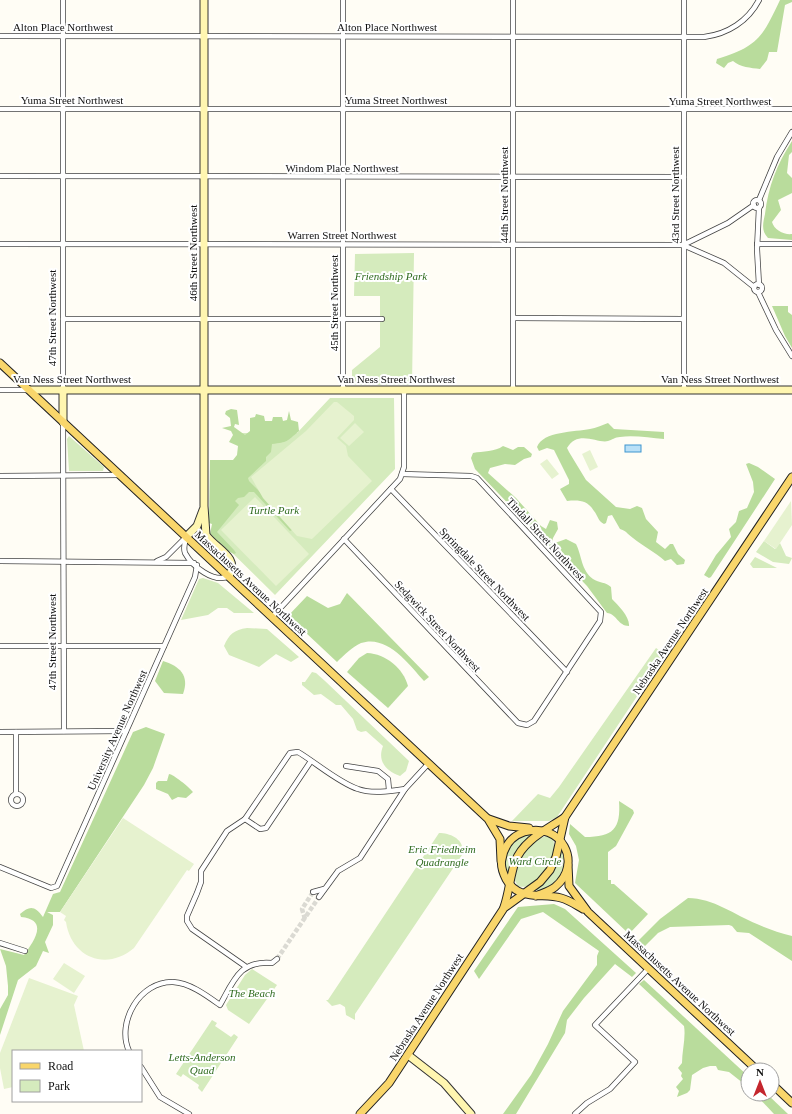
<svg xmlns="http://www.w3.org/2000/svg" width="792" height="1114" viewBox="0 0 792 1114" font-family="'Times New Roman',serif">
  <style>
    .green { fill: #d5ebbd }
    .forest { fill: #b9dc9c }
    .pitch { fill: #e6f2cf }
    .water { fill: #b9e0f7; stroke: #3f96cf }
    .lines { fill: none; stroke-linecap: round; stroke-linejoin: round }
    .street-tunnel { stroke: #dbdad3; stroke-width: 4.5; stroke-dasharray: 4.5 2; stroke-linecap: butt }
    .street-casing { stroke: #444; stroke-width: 6 }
    .secondary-casing { stroke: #333; stroke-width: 9 }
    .primary-casing { stroke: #222; stroke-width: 9 }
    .street { stroke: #fff; stroke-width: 4.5 }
    .secondary { stroke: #fff6b0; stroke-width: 7 }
    .primary { stroke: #f9d66b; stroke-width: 7 }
    .labels { text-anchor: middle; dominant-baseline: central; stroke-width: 4; stroke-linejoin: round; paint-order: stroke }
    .street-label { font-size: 11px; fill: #111; stroke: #fff }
    .park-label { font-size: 11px; font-style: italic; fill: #2f6b1f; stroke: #fff }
  </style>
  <rect width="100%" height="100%" fill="#fffdf5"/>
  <g class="green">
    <path d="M414,253L412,385H352V370L380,347V296H354L355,254Z"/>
    <path d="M330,398H394L395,469L275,595L213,534L239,461L240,433H297Z"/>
    <path d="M69,436L104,467L103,471H69L67,439Z"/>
    <path d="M764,541L775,549L780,543L786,556L792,558L789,564L773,562L756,552Z"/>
    <path d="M755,557L777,568H753L750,564Z"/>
    <path d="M203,578L218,583L254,613H234L227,608H218L208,615L181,620L199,579Z"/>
    <path d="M247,628L267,629L299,657L291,662L276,654L259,667L229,655L224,646C229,634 234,630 247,628Z"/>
    <path d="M656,648L665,654L557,817L549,821H512L538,794L550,798L559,787Z"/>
    <path d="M312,672L316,673L325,681L409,761L406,771L400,776C386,771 377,761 383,746L366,731L361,732L357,730L353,719L341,705H336L321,694L314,695L302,685V682H305Z"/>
    <path d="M439,833C451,833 466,840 462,855L355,1014V1020L346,1015L345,1007L340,1004L332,1006L326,1000H328Z"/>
    <path d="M533,834L508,875C500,853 511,837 533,834Z"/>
    <path d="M547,836L553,839C559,856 538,893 518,886L515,881C516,861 526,841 547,836Z"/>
    <path d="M561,849C569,869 557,888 537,891V889C550,877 556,866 561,849Z"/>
    <path d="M252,969L277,985L249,1024L228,1010L226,1005L245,975Z"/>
    <path d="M212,1020L217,1023L215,1026L231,1037L234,1034L238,1037L202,1092L198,1088L199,1085L183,1074L181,1077L176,1074Z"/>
  </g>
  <g class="forest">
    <path d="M780,0H792V2L785,5L777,52H769L767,60L760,69C751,68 740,67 733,61L728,63L724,68L716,63L717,59C758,46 762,38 780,0Z"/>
    <path d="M792,141V152L789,155L787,173L792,178V193L778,200L781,210L772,222C774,230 784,235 792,234V240L768,238C761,231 763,223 765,214C768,187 777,164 792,141Z"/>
    <path d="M772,306H788V312L792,315V348L785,336Z"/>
    <path d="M231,409L237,410L239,425L235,424L234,427L245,435L250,431V418L255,417L256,414L264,416L265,421H272L273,417H282L283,421L287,420L289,411L291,420L298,422L299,431C286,442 288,442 272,444L271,452L266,457V461L248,478L249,481L296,528L290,531L254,492H249L244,497L238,498L235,501L239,505L217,532L234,550L236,553L234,554L224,549L210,534L212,524L209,523L210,460H233L237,455L238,446L229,442L233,435L231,431L222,428L231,426L230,418L225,414L226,411Z"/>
    <path d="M608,423L614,429L664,432V439C650,438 634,435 620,437C615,437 612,440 608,441C598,444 578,429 567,448L569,452L586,480L616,507L630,509L637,506L642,508L646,519L658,532L656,542L665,549L670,544H673L678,554L685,560L684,564L677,565L671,559L665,561C655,552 643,546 633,538C627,534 628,532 620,529L612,515L608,516L606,523L604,524C598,521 598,516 594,511C587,500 579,500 567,501L560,489L569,484V480L554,450L547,448L539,451L537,447C543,431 575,432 590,429C596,428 602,425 608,423Z"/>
    <path d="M503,446L513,450L518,447H524L532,454L531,457L524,459L515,465L505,464L490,468L488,473L516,498L541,526L546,529L550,520L557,522L558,529L553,538L552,542L555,543L566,539L576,544C582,556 581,570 593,579C599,583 606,582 611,587L612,599C618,605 630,617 629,626C618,626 617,614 607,613L587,586L475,469L471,458L473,453C483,451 495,452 503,446Z"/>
    <path d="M749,463L758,467L775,479L711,577L709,578L704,575L716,555L731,537L729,529L736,522L739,511L747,508L754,492L753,482L746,464Z"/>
    <path d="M347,593L429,677L424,681C410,665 387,634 361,643C352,647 344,655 337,662L288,616L307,596L328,608L340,604Z"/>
    <path d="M367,653C386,654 403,668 408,686L388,708L347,672L359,658Z"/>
    <path d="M163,661C179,666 190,675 183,694L164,693L155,681Z"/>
    <path d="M146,727L165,734L153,768L144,785L60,912H47L53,915V925L45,942L49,953L43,951L36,966L18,980L0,1035V1009L8,995V986L6,966L0,949L24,955C33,942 50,920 21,917L20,914C30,905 35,906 43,917L53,894L60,892L133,732Z"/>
    <path d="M169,774C173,774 189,787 193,792L186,798L178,797L172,800L168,794L156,789V783L158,781H167Z"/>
    <path d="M619,801L633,810L634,813L616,846L608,852V880H611V884H614L648,914L629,934L575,883L579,860L576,846L569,834L570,824L585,837C613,837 621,829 619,801Z"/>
    <path d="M688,898C713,898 735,915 757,924C768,929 780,933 792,936V961L749,933L737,932L732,926L729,925L670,927L658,933L644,947L637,942L660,919Z"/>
    <path d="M554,904L565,909L636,973L632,977L615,964L584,998L567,1020L565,1033L516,1114H503L531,1075L548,1044L563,1011L597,965V956L599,951L543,912L521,919L479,979L474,971L518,907Z"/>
    <path d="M644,980L748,1076V1087L729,1072L718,1070L716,1066H710L703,1068L692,1075L690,1090L687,1093L677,1097L679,1091L676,1087L683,1079L681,1076L682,1073L678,1068L682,1063C682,1051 686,1037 684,1026L639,984Z"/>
    <path d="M755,1094H767L788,1114H774Z"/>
  </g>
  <g class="pitch">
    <path d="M334,402H337L354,416V420L337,438L346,446L348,456L372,481L312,539L297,536L263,498L251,477L306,431Z"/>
    <path d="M355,423L364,432L349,446L340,438Z"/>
    <path d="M590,450L598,467L590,471L582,454Z"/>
    <path d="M547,459L559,474L552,479L540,464Z"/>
    <path d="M255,497L309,554L276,586L221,530Z"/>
    <path d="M791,501L792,525L776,549L764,541Z"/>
    <path d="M123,818L194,864L189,871L187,870L134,948C106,972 71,957 66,922L64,920L66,916L60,912Z"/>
    <path d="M64,963L85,976L74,993L53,979Z"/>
    <path d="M29,978L78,996L74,1005L84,1051H13V1087L4,1089L0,1068V1053Z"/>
  </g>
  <rect class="water" x="625" y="445" width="16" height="7"/>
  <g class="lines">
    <g class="street-tunnel">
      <path d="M305,919L302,909L313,892"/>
      <path d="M277,959L319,897"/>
    </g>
    <g class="street-casing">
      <g id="street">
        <path d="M63,0V390"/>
        <path d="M0,36L704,37C728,34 748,21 759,0"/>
        <path d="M0,109H792"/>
        <path d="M0,176L684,177"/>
        <path d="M759,200L777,157L792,132"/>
        <circle cx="757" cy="204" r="4"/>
        <path d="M759,208L757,249L759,285"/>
        <path d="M0,244L683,245L724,263L754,287"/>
        <path d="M757,244H792"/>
        <path d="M683,245L728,223L754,205"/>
        <circle cx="758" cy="288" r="4"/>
        <path d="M758,292L776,330L792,356"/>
        <path d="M514,318L683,319"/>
        <path d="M63,319H382"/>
        <path d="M0,390H30"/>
        <path d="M343,390V0"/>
        <path d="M513,390V0"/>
        <path d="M684,390V0"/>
        <path d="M63,422L64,731"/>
        <path d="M0,476L121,475"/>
        <path d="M391,489L567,672"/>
        <path d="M186,537C185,542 183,548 185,553C192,566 214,584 229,576"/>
        <path d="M344,539L518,723L527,725L534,721L600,621L601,612L477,478L471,476L402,474"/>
        <path d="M0,561L194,563"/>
        <path d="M157,561L166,557L185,538"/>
        <path d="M272,617L400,479L404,467V390"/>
        <path d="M0,646H164"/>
        <path d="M0,732L126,731"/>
        <path d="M16,732V794"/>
        <path d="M346,766L378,771L388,779L389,790"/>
        <circle cx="17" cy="800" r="6"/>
        <path d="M245,819L260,829L266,828L311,761"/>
        <path d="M0,867L51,888L57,886L195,577L197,565"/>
        <path d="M313,892L324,889"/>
        <path d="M319,897L338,871L360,858L405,789L429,763"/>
        <path d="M0,943L25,951"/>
        <path d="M245,966L192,929L187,921V916L197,893L201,882V871L227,831L245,819L290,753L298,752C315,762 339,783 358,789C372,794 391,791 405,789"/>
        <path d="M129,1051C116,1022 140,981 173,982C190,983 206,995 220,1005C234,980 240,960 272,963L277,959"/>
        <path d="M141,1067L160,1097L189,1114"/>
        <path d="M575,1114L587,1103L610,1089L635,1062L595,1025L648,969"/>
      </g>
    </g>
    <g class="secondary-casing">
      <g id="secondary">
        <path d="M204,0V506L206,535C216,549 240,557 229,576"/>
        <path d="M30,390H792"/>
        <path d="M63,390V422"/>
        <path d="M186,537L197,526L203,510"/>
        <path d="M408,1055L444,1083L471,1114"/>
      </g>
    </g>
    <g class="primary-casing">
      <g id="primary">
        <path d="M0,363L488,819L500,839L501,861"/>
        <path d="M489,819L509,826L529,828"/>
        <path d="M568,865L569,886L588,912L757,1070"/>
        <path d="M536,896C543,893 550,891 555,887C584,863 561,821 524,832C512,836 504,846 502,859C500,866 503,873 506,879C518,901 541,893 561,898C569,900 576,905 583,909"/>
        <path d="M504,907C509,893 510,876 515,862C523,840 548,829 565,817"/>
        <path d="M772,1084L792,1103"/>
        <path d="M360,1114L389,1083L504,908L540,882L550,870L556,857L565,817L792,477"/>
      </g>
    </g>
    <use href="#street" class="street"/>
    <use href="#secondary" class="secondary"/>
    <use href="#primary" class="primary"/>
  </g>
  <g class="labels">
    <g class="street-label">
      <text x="63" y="27">Alton Place Northwest</text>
      <text x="387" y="27">Alton Place Northwest</text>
      <text x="72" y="100">Yuma Street Northwest</text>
      <text x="396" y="100">Yuma Street Northwest</text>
      <text x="720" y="101">Yuma Street Northwest</text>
      <text x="342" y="168">Windom Place Northwest</text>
      <text transform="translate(504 195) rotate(-90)">44th Street Northwest</text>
      <text transform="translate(675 195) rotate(-90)">43rd Street Northwest</text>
      <text x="342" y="235">Warren Street Northwest</text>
      <text transform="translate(193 253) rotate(-90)">46th Street Northwest</text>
      <text transform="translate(334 303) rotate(-90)">45th Street Northwest</text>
      <text transform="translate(52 318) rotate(-90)">47th Street Northwest</text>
      <text x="72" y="379">Van Ness Street Northwest</text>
      <text x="396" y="379">Van Ness Street Northwest</text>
      <text x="720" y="379">Van Ness Street Northwest</text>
      <text transform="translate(546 539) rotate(47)">Tindall Street Northwest</text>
      <text transform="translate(485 574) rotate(46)">Springdale Street Northwest</text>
      <text transform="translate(251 583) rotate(43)">Massachusetts Avenue Northwest</text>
      <text transform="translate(438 626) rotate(47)">Sedgwick Street Northwest</text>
      <text transform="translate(670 641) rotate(-56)">Nebraska Avenue Northwest</text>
      <text transform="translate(52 642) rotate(-90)">47th Street Northwest</text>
      <text transform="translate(117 730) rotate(-66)">University Avenue Northwest</text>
      <text transform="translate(680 983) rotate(43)">Massachusetts Avenue Northwest</text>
      <text transform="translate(426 1007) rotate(-57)">Nebraska Avenue Northwest</text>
    </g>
    <g class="park-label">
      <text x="391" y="276">Friendship Park</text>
      <text x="274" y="510">Turtle Park</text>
      <text x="442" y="849">Eric Friedheim<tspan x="442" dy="13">Quadrangle</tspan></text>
      <text x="535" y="861">Ward Circle</text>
      <text x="252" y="993">The Beach</text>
      <text x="202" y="1057">Letts-Anderson<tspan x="202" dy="13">Quad</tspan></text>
    </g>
  </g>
  <rect x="12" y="1050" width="130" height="52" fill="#ffffff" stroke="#a0a0a0"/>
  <rect x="20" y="1063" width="20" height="6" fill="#f9d66b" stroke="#a0a0a0"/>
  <text x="48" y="1070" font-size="12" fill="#111111">Road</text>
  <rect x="20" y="1080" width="20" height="12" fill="#d5ebbd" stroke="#a0a0a0"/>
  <text x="48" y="1090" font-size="12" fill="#111111">Park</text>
  <g transform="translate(760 1082)"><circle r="19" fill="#ffffff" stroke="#a0a0a0"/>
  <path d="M0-3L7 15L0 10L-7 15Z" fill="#c4262e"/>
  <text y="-6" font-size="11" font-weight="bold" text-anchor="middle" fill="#111111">N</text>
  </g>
</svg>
